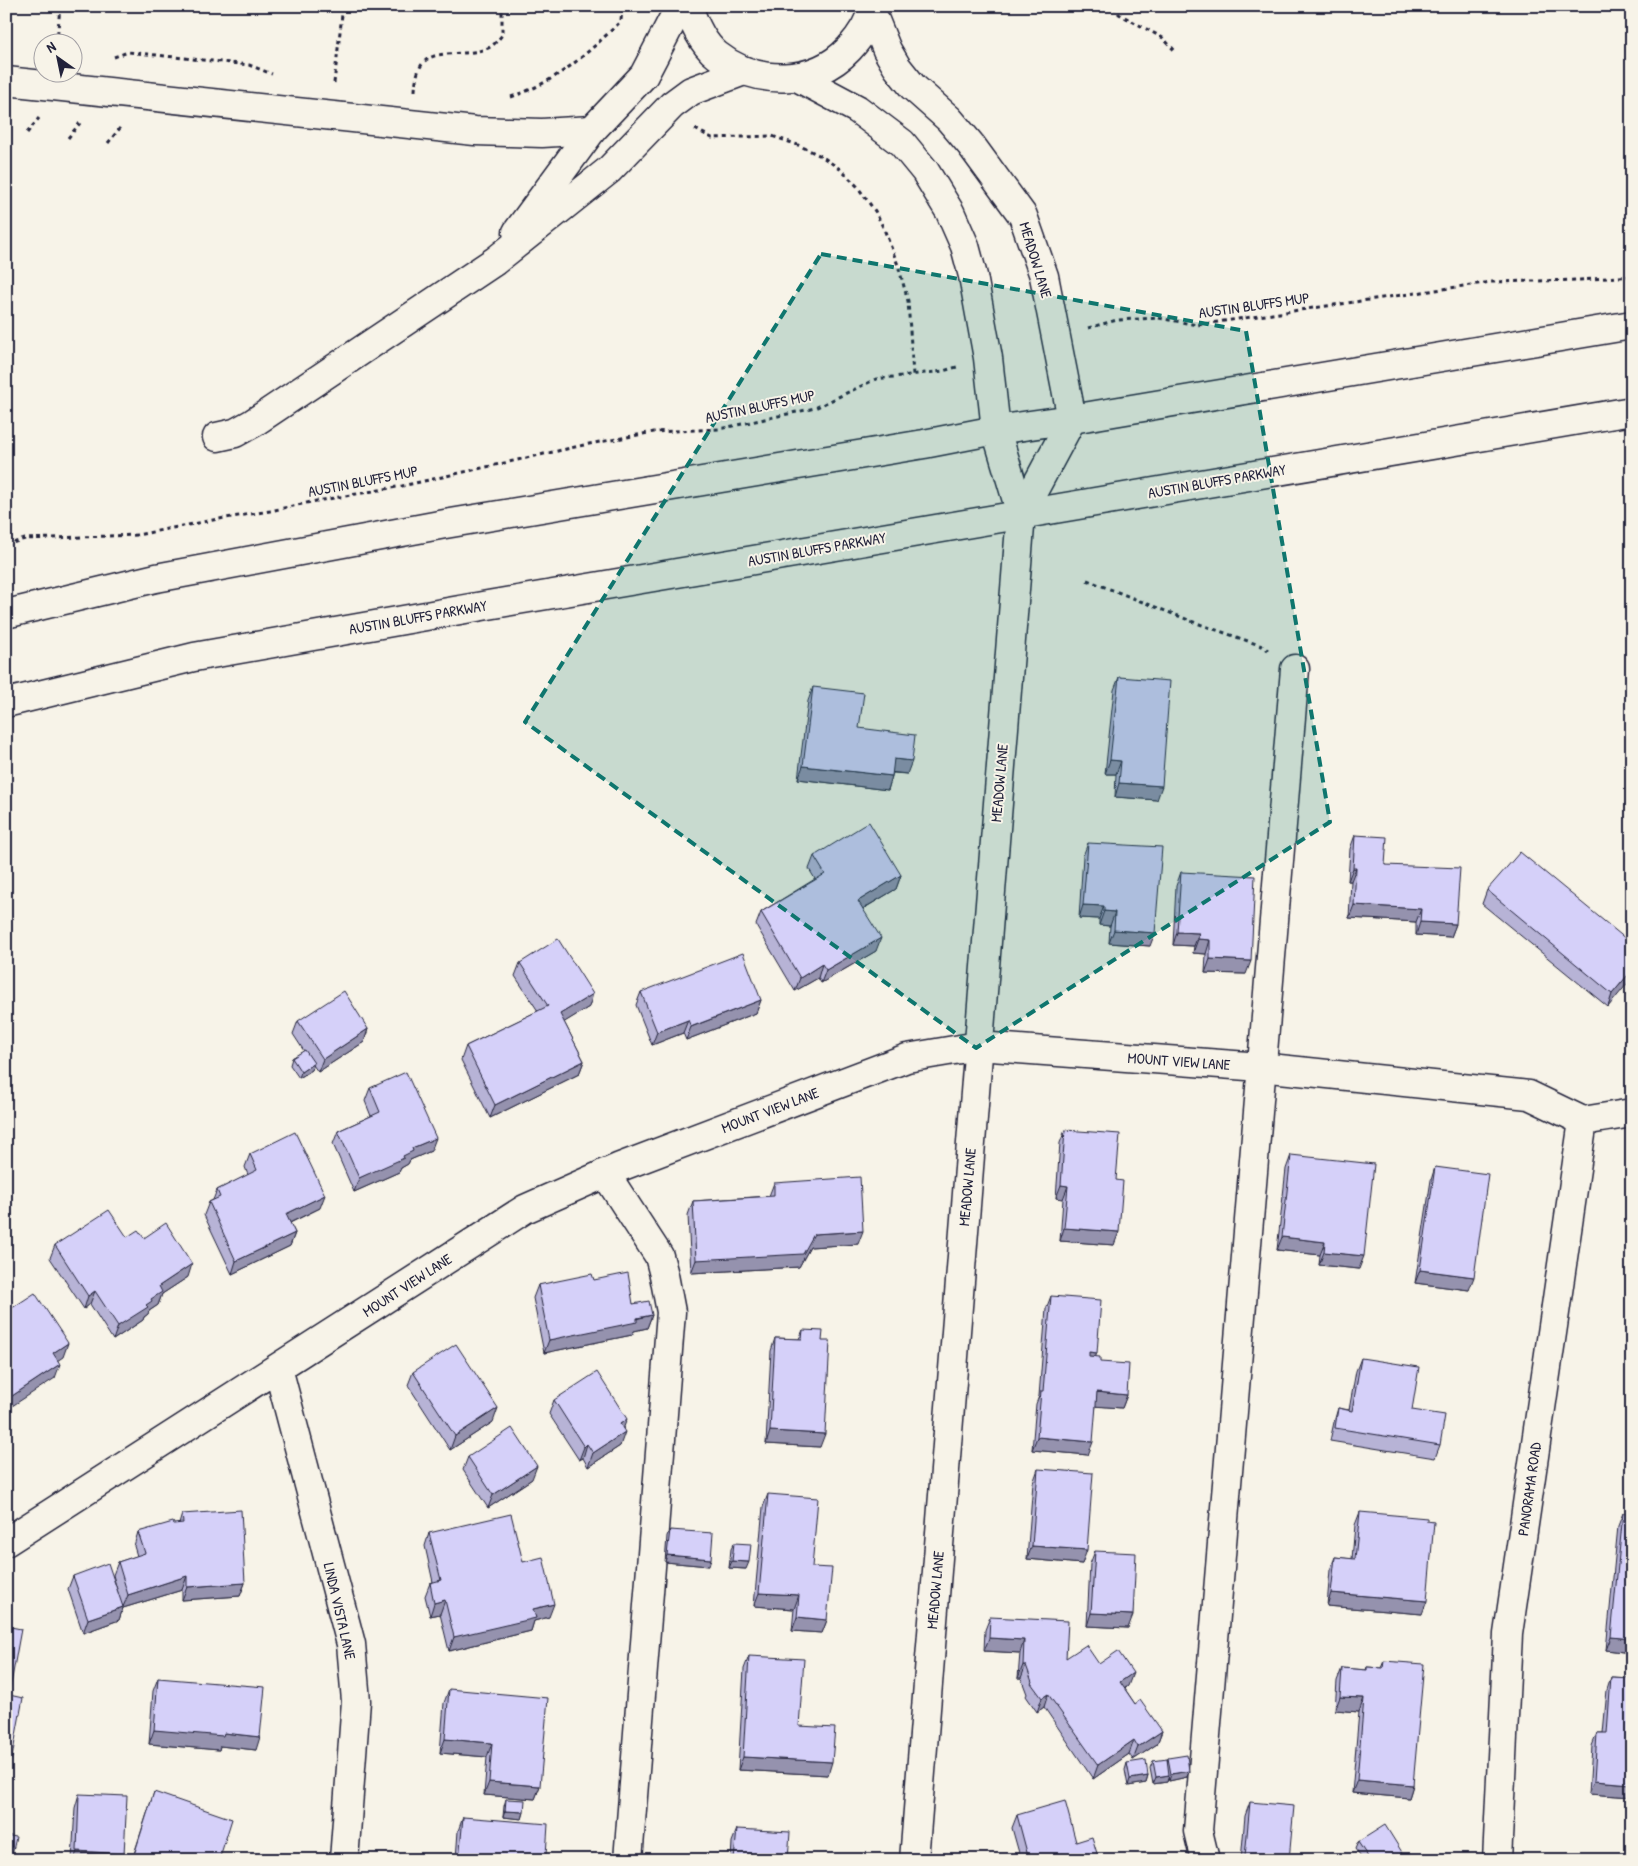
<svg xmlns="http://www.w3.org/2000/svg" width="1638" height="1866" viewBox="0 0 1638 1866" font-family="'Patrick Hand',sans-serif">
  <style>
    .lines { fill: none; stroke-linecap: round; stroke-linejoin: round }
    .minor-casing { stroke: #22223b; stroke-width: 31 }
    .major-casing { stroke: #22223b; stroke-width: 31 }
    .path { stroke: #22223b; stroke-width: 3; stroke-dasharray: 4 4; stroke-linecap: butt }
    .minor { stroke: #f7f3e8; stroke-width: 28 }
    .major { stroke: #f7f3e8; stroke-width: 28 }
    .wall { fill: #b7b3d6; stroke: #22223b }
    .shaded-wall { fill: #9592ae; stroke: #22223b }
    .building { fill: #d5d0f9; stroke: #22223b }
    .marked { fill: #0f766e; fill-opacity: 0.2; stroke: #0f766e; stroke-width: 4; stroke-dasharray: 10 6; stroke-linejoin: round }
    .labels { text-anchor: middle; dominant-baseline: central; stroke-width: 4; stroke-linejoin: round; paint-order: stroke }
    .street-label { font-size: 15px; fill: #22223b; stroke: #f7f3e8 }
  </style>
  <rect width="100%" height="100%" fill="#f7f3e8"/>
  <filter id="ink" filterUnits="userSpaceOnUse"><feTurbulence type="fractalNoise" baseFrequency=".02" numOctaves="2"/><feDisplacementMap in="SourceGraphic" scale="10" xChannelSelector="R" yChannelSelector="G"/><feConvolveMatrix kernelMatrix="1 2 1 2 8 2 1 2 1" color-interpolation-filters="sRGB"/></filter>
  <g filter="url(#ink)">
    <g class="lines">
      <g class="minor-casing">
        <g id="minor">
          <path d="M688,6C694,24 702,43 717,55C756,86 814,86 849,49C860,37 870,23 873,6"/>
          <path d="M872,13L887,50L897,67L913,87L949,119L971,145L1023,216L1044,276L1072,419L1021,514"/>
          <path d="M797,77L857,109L902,143L925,171L950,212L965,246L973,276L988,358L996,430L1021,514L914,1860"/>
          <path d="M6,81L475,131L542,133L592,130"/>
          <path d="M517,232L592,130L644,75L680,6"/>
          <path d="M217,437L235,433L253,423L495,261L609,170L672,105L691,91L744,71"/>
          <path d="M605,1173L659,1256L664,1275L671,1312L628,1860"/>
          <path d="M278,1368L351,1644L356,1701L344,1860"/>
          <path d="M6,1542L525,1209L620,1167L907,1058L978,1046L1261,1067L1529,1095L1583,1121L1632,1113"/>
          <path d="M1205,1860L1198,1831L1295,669"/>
          <path d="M1497,1860L1508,1634L1583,1121"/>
        </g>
      </g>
      <g class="major-casing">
        <g id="major">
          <path d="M6,614L156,578L445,524L924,444L996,430L1072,419L1632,325"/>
          <path d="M6,703L194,657L488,605L1632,411"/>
        </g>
      </g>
      <g class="path">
        <path d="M1114,6L1119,14L1163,38L1176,52"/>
        <path d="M57,42L60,6"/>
        <path d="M114,57L128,52L249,65L272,74"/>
        <path d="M334,83L343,6"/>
        <path d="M415,91C417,38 453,62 488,48C493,46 498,40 502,35V6"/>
        <path d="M511,97C558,81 586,55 621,21L622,6"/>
        <path d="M695,129L712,138L772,136L798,145L821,156L840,169L857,186L875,211L884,229L898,265L908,301L913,375"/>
        <path d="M27,133L39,118"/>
        <path d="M68,138L80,123"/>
        <path d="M108,143L120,128"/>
        <path d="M1088,328L1117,320L1159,318L1197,325L1491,282L1580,280L1632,276"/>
        <path d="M6,545L25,539L137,535L213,520L270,511L311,502L402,486L584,445L654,432L719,429L815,408L876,379L943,371L957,367"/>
        <path d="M1087,580L1191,621L1262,646L1268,650"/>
      </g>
      <use href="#minor" class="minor"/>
      <use href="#major" class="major"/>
    </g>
    <g class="wall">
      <path d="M1119,677L1157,800L1115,797L1116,774H1105L1114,690Z"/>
      <path d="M813,687L859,728L907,774L893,773L892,776L888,790L798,779L808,701Z"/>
      <path d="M1355,835L1385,865L1456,924L1451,937L1416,935V922L1349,918L1351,881H1348L1350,849Z"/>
      <path d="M1088,843L1150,946L1109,943L1110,926L1099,925V919L1079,918L1083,856Z"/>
      <path d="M814,856L901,875L896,889L863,909L876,951L821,983L818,978L795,991L756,925L761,912L815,879L809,869Z"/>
      <path d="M1181,872L1246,974L1205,973L1206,954L1193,953L1194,946L1173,945L1176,886Z"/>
      <path d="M1487,890L1632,944L1608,1007L1482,904Z"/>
      <path d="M520,963L589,1007L564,1022L584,1061L579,1074L490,1118L461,1060L466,1046L538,1011L515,976Z"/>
      <path d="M641,992L761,1000L756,1013L686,1040L683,1033L652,1045L636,1005Z"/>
      <path d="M298,1021L368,1029L364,1042L318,1072L313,1065L312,1070L299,1078L290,1065L292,1058L304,1051L293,1034Z"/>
      <path d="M370,1088L431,1151L410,1160L408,1164L401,1168L399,1172L354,1192L333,1144L338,1131L371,1116L365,1101Z"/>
      <path d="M1065,1130L1116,1180L1114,1245L1060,1241L1063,1199L1056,1198L1060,1143Z"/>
      <path d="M250,1154L320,1208L290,1223L295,1233L290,1246L232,1274L204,1215L209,1202L213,1200L217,1190L248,1175L245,1167Z"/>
      <path d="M1291,1155L1359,1269L1319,1265L1320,1255L1277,1250L1286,1169Z"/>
      <path d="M1435,1167L1469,1290L1415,1283L1431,1180Z"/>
      <path d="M774,1183L858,1244L810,1247L799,1267L691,1273L688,1215L693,1201L769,1196Z"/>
      <path d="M127,1237L144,1238L188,1277L162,1294L158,1305L149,1311L148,1314L144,1317L143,1320L113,1340L90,1304L84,1309L50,1258L55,1245Z"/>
      <path d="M594,1280L652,1315L647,1328L634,1331L632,1335L544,1353L533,1298L538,1285Z"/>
      <path d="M1051,1296L1095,1357L1127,1395L1122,1408L1096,1406L1088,1455L1032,1450L1036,1404L1039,1396L1046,1309Z"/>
      <path d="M803,1330L820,1447L766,1444L771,1351L775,1338L799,1339Z"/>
      <path d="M1361,1358L1412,1410L1440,1445L1435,1458L1330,1441L1334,1422L1338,1408L1349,1410L1356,1371Z"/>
      <path d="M413,1372L493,1422L450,1450L408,1385Z"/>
      <path d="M554,1400L623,1429L620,1446L588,1467L583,1458L579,1460L549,1414Z"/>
      <path d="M1632,1423V1459H1626Z"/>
      <path d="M468,1457L532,1479L488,1508L463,1470Z"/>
      <path d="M1038,1469L1082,1564L1027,1559L1033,1483Z"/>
      <path d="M768,1494L812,1567L827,1620L822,1633L792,1631L794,1609L754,1606L763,1507Z"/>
      <path d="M1360,1512L1422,1614L1327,1606L1330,1570L1335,1557L1352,1559L1355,1525Z"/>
      <path d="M1623,1513L1632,1653L1606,1650L1618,1526Z"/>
      <path d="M182,1514L245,1583L240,1596L182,1600V1590L123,1608L119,1620L83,1633L68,1589L73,1576L118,1593L113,1575L118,1562L137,1556L134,1546L138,1532L179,1524Z"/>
      <path d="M670,1530L709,1566L665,1562L667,1536Z"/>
      <path d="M429,1533L523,1562L549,1617L534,1621L531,1631L449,1651L440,1614L430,1616L425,1596L430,1583L433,1582L425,1546Z"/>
      <path d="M734,1543L746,1569L729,1568L731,1549Z"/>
      <path d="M1095,1551L1128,1628L1087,1626L1090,1564Z"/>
      <path d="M990,1617L1066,1658L1099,1664L1128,1686L1125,1689L1135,1704L1162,1731L1157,1744L1133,1760L1129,1754L1093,1779L1044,1707L1037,1712L1026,1696L1027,1694L1021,1678H1018L1020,1653L984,1651L985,1630Z"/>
      <path d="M6,1626L12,1757L8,1770H6Z"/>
      <path d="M749,1656L799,1726L828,1775L738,1770L744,1669Z"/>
      <path d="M1384,1661L1413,1785L1409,1798L1352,1793L1359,1712L1335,1710L1337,1681L1342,1668L1366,1670L1367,1667L1381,1668Z"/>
      <path d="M1611,1677L1632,1678V1797L1589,1794L1592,1746L1597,1733H1603L1607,1690Z"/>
      <path d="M158,1678L256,1750L220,1746L219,1750L149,1744L153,1691Z"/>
      <path d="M449,1689L540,1786L535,1799L484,1795L487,1757L440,1753L444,1703Z"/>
      <path d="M1168,1758L1189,1771L1187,1777L1169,1781L1168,1777L1167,1782L1153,1784L1150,1768L1153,1761L1167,1762Z"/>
      <path d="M1127,1763L1148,1776L1146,1783L1128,1786L1125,1770Z"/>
      <path d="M154,1792L219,1860H132Z"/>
      <path d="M79,1794L124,1854L122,1860H72L75,1808Z"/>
      <path d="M506,1799L524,1812L522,1819L503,1817L504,1806Z"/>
      <path d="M1250,1802L1289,1860H1241L1245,1816Z"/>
      <path d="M1017,1815L1076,1842L1099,1860H1021L1012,1828Z"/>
      <path d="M463,1817L546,1855L544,1860H436L437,1858L456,1859L458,1831Z"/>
      <path d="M737,1829L788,1860H731L732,1842Z"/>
      <path d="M1358,1842L1405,1857L1404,1860H1363L1355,1849Z"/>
    </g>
    <g class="shaded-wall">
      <path d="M894,759L912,761L907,774L889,772Z"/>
      <path d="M1110,760L1121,761L1116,774H1105Z"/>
      <path d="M803,766L892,776L888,790L798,779Z"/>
      <path d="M1119,783L1162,786L1157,800L1115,797Z"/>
      <path d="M1353,868H1356L1351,881H1348Z"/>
      <path d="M901,875L896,889L854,914L858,901Z"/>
      <path d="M1083,905L1104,906L1099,919L1079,918Z"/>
      <path d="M1354,905L1421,909L1416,922L1349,918Z"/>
      <path d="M1104,911L1115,912L1110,926L1099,925Z"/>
      <path d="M1420,922L1456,924L1451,937L1416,935Z"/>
      <path d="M1114,930L1155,933L1150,946L1109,943Z"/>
      <path d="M1177,932L1199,933L1194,946L1173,945Z"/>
      <path d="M881,938L876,951L821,983L826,970Z"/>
      <path d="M1198,939L1210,940L1206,954L1193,953Z"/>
      <path d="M1210,959L1251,961L1246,974L1205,973Z"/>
      <path d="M822,964L818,978L795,991L800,978Z"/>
      <path d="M1632,970V978L1608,1007L1612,994Z"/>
      <path d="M593,994L589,1007L555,1028L560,1014Z"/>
      <path d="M761,1000L756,1013L686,1040L691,1027Z"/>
      <path d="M688,1020L683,1033L652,1045L657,1032Z"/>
      <path d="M368,1029L364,1042L318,1072L323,1059Z"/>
      <path d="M584,1061L579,1074L490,1118L495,1105Z"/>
      <path d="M314,1063L312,1070L299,1078L301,1072Z"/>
      <path d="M436,1138L431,1151L410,1160L408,1164L401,1168L399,1172L354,1192L359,1178L403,1156L412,1148Z"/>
      <path d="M1061,1185L1068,1186L1063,1199L1056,1198Z"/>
      <path d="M325,1195L320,1208L281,1227L286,1214Z"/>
      <path d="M1064,1228L1119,1232L1114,1245L1060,1241Z"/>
      <path d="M863,1231L858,1244L810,1247L799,1267L691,1273L696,1260L814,1234Z"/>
      <path d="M295,1233L290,1246L232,1274L236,1261Z"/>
      <path d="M1282,1237L1325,1242L1320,1255L1277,1250Z"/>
      <path d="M1324,1252L1364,1256L1359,1269L1319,1265Z"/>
      <path d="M192,1264L188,1277L162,1294L158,1305L149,1311L148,1314L144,1317L143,1320L113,1340L118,1326L146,1305L151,1299L159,1286Z"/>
      <path d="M1420,1270L1474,1277L1469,1290L1415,1283Z"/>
      <path d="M95,1291L90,1304L84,1309L88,1296Z"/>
      <path d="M652,1315L647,1328L634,1331L632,1335L544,1353L549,1340Z"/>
      <path d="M68,1343L63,1357L48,1367L53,1353Z"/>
      <path d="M1089,1352L1097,1353L1092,1366H1085Z"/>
      <path d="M60,1364L55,1378L6,1410V1400Z"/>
      <path d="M1097,1392L1127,1395L1122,1408L1092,1406Z"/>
      <path d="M498,1408L493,1422L450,1450L455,1436Z"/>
      <path d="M627,1419L622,1432L620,1424Z"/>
      <path d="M770,1431L825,1434L820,1447L766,1444Z"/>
      <path d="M625,1432L620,1446L588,1467L593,1453Z"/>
      <path d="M1037,1437L1093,1442L1088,1455L1032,1450Z"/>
      <path d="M587,1444L583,1458L579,1460L584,1447Z"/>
      <path d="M1631,1445L1632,1459H1626Z"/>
      <path d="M537,1466L532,1479L488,1508L493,1495Z"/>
      <path d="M1032,1546L1087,1550L1082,1564L1027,1559Z"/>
      <path d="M667,1555L711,1559L709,1566L665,1562Z"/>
      <path d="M732,1561L749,1562L746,1569L729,1568Z"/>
      <path d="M187,1576L182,1590L123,1608L119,1620L83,1633L88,1619L123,1607L128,1595Z"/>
      <path d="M245,1583L240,1596L182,1600L187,1587Z"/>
      <path d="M759,1593L799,1595L794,1609L754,1606Z"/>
      <path d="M1331,1593L1427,1601L1422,1614L1327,1606Z"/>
      <path d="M445,1600L440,1614L430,1616L434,1603Z"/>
      <path d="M554,1604L549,1617L534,1621L531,1631L449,1651L454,1637L533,1609Z"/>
      <path d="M1091,1613L1133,1615L1128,1628L1087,1626Z"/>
      <path d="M797,1617L827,1620L822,1633L792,1631Z"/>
      <path d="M1611,1637L1632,1639V1653L1606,1650Z"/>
      <path d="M989,1638L1024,1640L1020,1653L984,1651Z"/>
      <path d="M1023,1665H1026L1021,1678H1018Z"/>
      <path d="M1133,1673L1128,1686L1115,1695L1120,1682Z"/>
      <path d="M1048,1694L1044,1707L1037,1712L1042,1698Z"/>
      <path d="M1340,1697L1364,1698L1359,1712L1335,1710Z"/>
      <path d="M154,1730L224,1733L260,1737L256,1750L220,1746L219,1750L149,1744Z"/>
      <path d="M1162,1731L1157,1744L1133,1760L1138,1747Z"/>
      <path d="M445,1739L492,1743L487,1757L440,1753Z"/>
      <path d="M1134,1740L1129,1754L1093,1779L1098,1765Z"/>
      <path d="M743,1757L832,1762L828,1775L738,1770Z"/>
      <path d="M1189,1771L1187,1777L1169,1781L1171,1774Z"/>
      <path d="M1169,1775L1167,1782L1153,1784L1156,1777Z"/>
      <path d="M1148,1776L1146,1783L1128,1786L1130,1779Z"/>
      <path d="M1357,1780L1413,1785L1409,1798L1352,1793Z"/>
      <path d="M1594,1781L1632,1784V1797L1589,1794Z"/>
      <path d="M489,1782L540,1786L535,1799L484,1795Z"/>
      <path d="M505,1811L524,1812L522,1819L503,1817Z"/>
      <path d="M77,1851L124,1854L122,1860H74Z"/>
      <path d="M537,1855H546L544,1860H535Z"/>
      <path d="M1245,1857L1273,1860H1244Z"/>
    </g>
    <g class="building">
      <path d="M1119,677L1170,681L1162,786L1119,783L1121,761L1110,760Z"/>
      <path d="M813,687L864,693L859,728L915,735L912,761L894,759L892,776L803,766Z"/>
      <path d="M869,822L901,875L858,901L881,938L826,970L822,964L800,978L761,912L825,874L814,856Z"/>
      <path d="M1355,835L1387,837L1385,865L1460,868L1456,924L1420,922L1421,909L1354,905L1356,868H1353Z"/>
      <path d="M1088,843L1162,847L1155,933L1114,930L1115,912L1104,911V906L1083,905Z"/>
      <path d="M1520,852L1632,944V970L1612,994L1487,890Z"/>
      <path d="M1181,872L1255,876L1251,961L1210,959V940L1198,939L1199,933L1177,932Z"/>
      <path d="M558,939L593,994L560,1014L584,1061L495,1105L466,1046L548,1006L520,963Z"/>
      <path d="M743,953L761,1000L693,1026L691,1027L688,1020L657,1032L641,992Z"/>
      <path d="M344,991L368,1029L323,1059L298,1021Z"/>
      <path d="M305,1050L314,1063L301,1072L292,1058Z"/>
      <path d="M406,1072L436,1138L412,1148L413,1151L403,1156L404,1158L359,1178L338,1131L380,1112L370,1088Z"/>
      <path d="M1065,1130L1120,1134L1116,1180L1123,1181L1119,1232L1064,1228L1068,1186L1061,1185Z"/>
      <path d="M295,1132L325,1195L286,1214L295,1233L236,1261L209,1202L220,1197L217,1190L257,1170L250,1154Z"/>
      <path d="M1291,1155L1374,1164L1364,1256L1324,1252L1325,1242L1282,1237Z"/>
      <path d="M1435,1167L1488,1174L1474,1277L1420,1270Z"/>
      <path d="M860,1177L863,1231L814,1234L803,1254L696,1260L693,1201L774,1196V1183Z"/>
      <path d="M109,1210L127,1237L138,1230L144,1238L166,1223L192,1264L159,1286L162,1292L151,1299L152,1301L146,1305L148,1307L118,1326L95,1291L88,1296L55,1245Z"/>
      <path d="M628,1273L633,1304L649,1301L652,1315L637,1318V1322L549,1340L538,1285L592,1274L594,1280Z"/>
      <path d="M35,1293L68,1343L53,1353L60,1364L6,1400V1312Z"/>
      <path d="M1051,1296L1101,1300L1097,1353L1089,1352V1356L1100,1357V1362L1129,1364L1127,1395L1097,1392L1093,1442L1037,1437L1041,1391H1043Z"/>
      <path d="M803,1330L823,1331L822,1341H830L825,1434L770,1431L775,1338L802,1339Z"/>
      <path d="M456,1344L498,1408L455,1436L413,1372Z"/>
      <path d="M1361,1358L1419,1367L1412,1410L1445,1415L1440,1445L1335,1428L1338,1408L1352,1411Z"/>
      <path d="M597,1372L627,1419L620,1424L625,1432L593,1453L587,1444L584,1447L554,1400Z"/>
      <path d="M512,1428L537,1466L493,1495L468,1457Z"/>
      <path d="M1038,1469L1093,1473L1087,1550L1032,1546Z"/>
      <path d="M768,1494L818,1498L812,1567L832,1568L827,1620L797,1617L799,1595L759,1593Z"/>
      <path d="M241,1510L245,1583L187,1587V1576L128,1595L118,1562L145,1553L138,1532L173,1522L174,1524L183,1523L182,1514Z"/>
      <path d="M1360,1512L1427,1518V1521L1434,1522L1427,1601L1331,1593L1335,1557L1355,1559Z"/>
      <path d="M1623,1513L1632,1514V1639L1611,1637Z"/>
      <path d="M511,1514L523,1562L543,1557L554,1604L533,1609L536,1618L454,1637L445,1600L434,1603L430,1583L441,1580L429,1533Z"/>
      <path d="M670,1530L713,1533L711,1559L667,1555Z"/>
      <path d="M734,1543L751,1544L749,1562L732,1561Z"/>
      <path d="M1095,1551L1136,1553L1133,1615L1091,1613Z"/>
      <path d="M108,1563L123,1607L88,1619L73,1576Z"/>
      <path d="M990,1617L1068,1621L1066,1658L1086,1645L1099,1664L1118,1651L1133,1673L1120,1682L1135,1704L1140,1700L1162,1731L1138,1747L1134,1740L1098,1765L1048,1694L1042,1698L1031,1683L1032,1682L1026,1665H1023L1024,1640L989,1638Z"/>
      <path d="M6,1626L21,1629L9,1695L23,1698L12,1757L6,1756Z"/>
      <path d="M749,1656L804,1659L799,1726L835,1728L832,1762L743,1757Z"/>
      <path d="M1384,1661L1424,1664L1413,1785L1357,1780L1364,1698L1340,1697L1342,1668L1367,1670V1667L1383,1668Z"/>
      <path d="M1611,1677L1632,1678V1784L1594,1781L1597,1733H1607Z"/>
      <path d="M158,1678L265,1687L260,1737L224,1733L223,1736L154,1730Z"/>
      <path d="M449,1689L548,1698L540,1786L489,1782L492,1743L445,1739Z"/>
      <path d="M1187,1755L1189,1771L1171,1774L1168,1758Z"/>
      <path d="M1167,1759L1169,1775L1156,1777L1153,1761Z"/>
      <path d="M1146,1760L1148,1776L1130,1779L1127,1763Z"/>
      <path d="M154,1792L232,1819L219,1860H140L133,1858Z"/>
      <path d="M79,1794L127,1796L124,1854L77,1851Z"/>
      <path d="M506,1799L525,1800L524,1812L505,1811Z"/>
      <path d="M1065,1801L1076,1842L1092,1837L1099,1860H1029L1017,1815Z"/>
      <path d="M1250,1802L1294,1806L1289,1860H1273L1245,1857Z"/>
      <path d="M463,1817L548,1824L546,1855H537L536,1860H436L437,1858L459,1860Z"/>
      <path d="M1385,1825L1405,1857L1401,1860H1370L1358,1842Z"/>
      <path d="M737,1829L790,1832L788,1860H734Z"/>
      <path d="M6,1835L16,1837L11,1860H6Z"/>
    </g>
  </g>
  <path class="marked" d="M821,254L1246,331L1330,822L976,1048L525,722Z"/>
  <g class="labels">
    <g class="street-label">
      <text transform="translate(1036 260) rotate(73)">MEADOW LANE</text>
      <text transform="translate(1254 305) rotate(-8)">AUSTIN BLUFFS MUP</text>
      <text transform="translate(760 406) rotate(-12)">AUSTIN BLUFFS MUP</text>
      <text transform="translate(363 481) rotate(-11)">AUSTIN BLUFFS MUP</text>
      <text transform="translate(1217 481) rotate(-10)">AUSTIN BLUFFS PARKWAY</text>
      <text transform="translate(817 549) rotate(-10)">AUSTIN BLUFFS PARKWAY</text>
      <text transform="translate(418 617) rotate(-10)">AUSTIN BLUFFS PARKWAY</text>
      <text transform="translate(999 783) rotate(-85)">MEADOW LANE</text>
      <text transform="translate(1179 1061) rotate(4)">MOUNT VIEW LANE</text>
      <text transform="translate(770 1110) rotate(-21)">MOUNT VIEW LANE</text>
      <text transform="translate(967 1187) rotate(-85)">MEADOW LANE</text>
      <text transform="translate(407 1285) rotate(-33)">MOUNT VIEW LANE</text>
      <text transform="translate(1529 1489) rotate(-82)">PANORAMA ROAD</text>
      <text transform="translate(935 1590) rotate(-85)">MEADOW LANE</text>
      <text transform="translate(340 1611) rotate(77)">LINDA VISTA LANE</text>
    </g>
  </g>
  <rect width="1638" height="1866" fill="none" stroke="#f7f3e8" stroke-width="25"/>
  <rect x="12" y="12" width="1613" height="1841" fill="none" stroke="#22223b" stroke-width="2" filter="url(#ink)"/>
  <g transform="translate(58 58) rotate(327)"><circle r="24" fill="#f7f3e8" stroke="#a29fa3"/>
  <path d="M0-4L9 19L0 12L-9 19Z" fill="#22223b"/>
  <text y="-8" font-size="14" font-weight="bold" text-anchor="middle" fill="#22223b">N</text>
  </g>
</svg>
